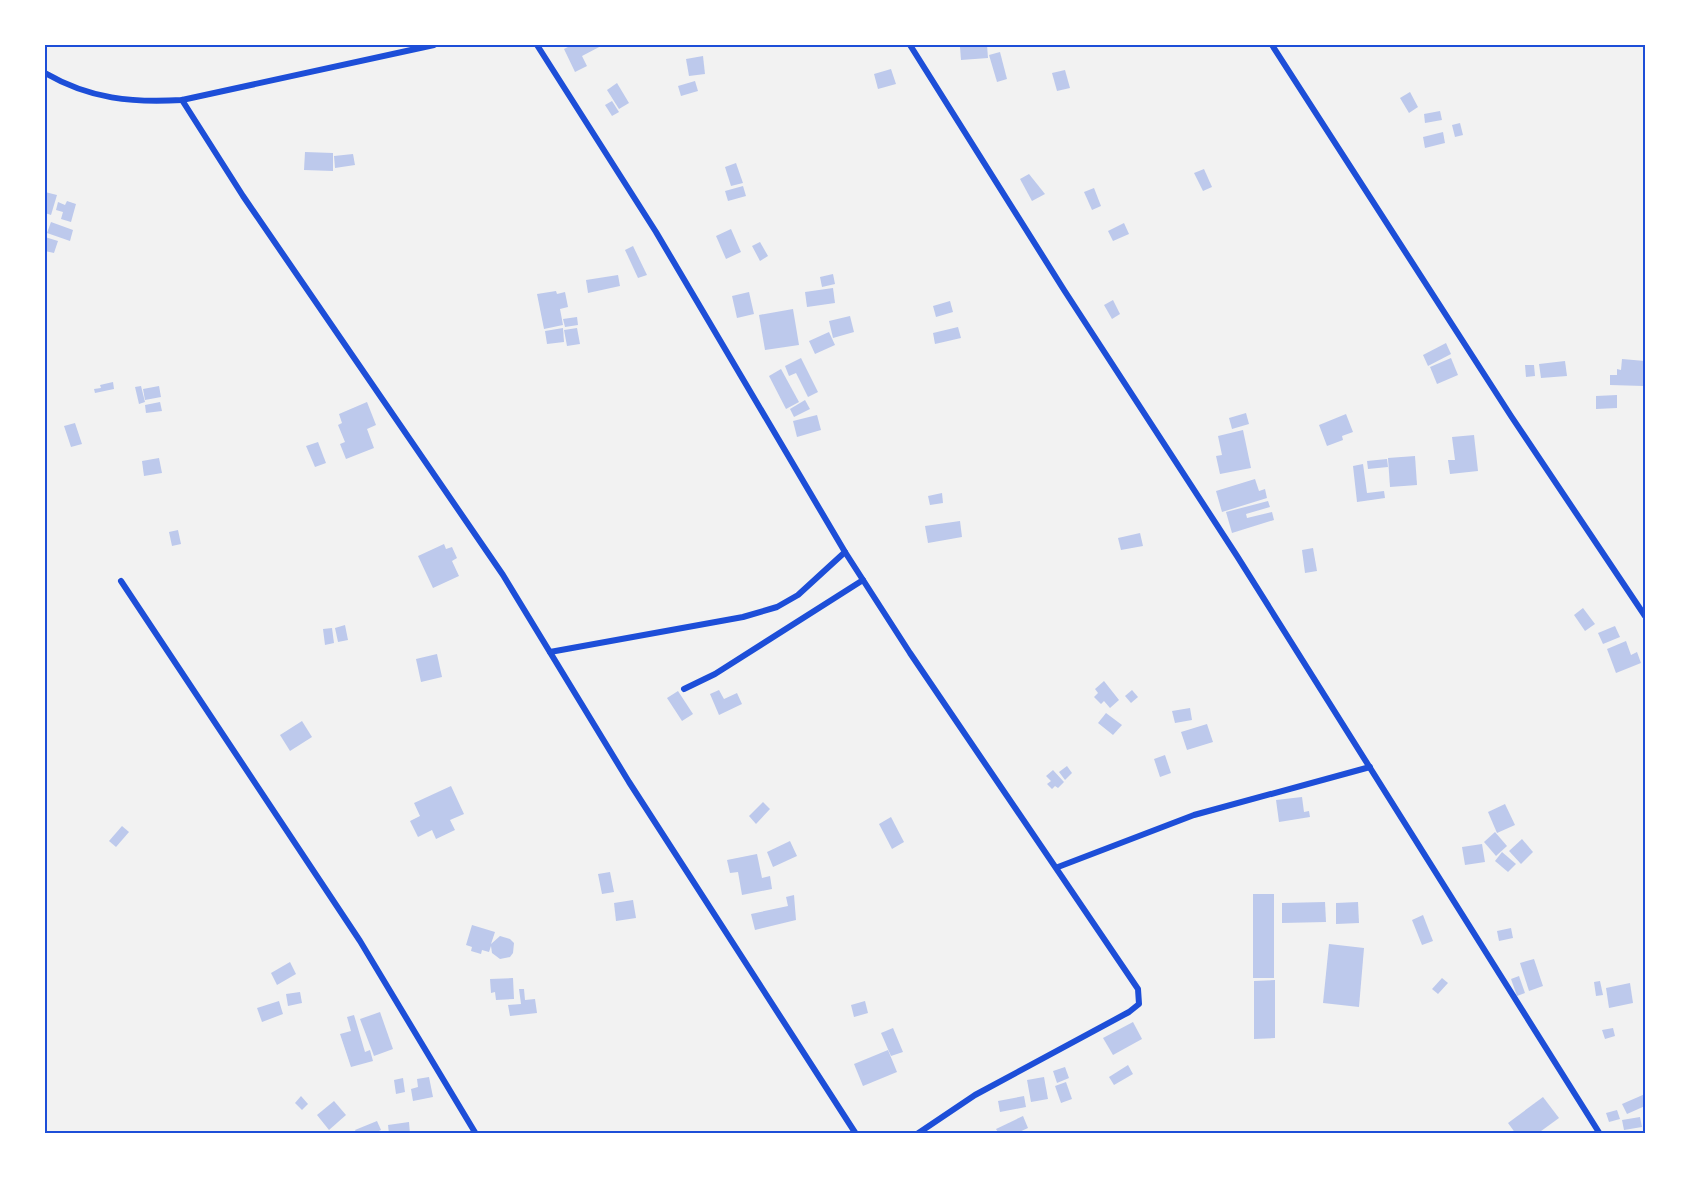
<svg xmlns="http://www.w3.org/2000/svg" width="1690" height="1179" viewBox="0 0 1690 1179" font-family="'Golos Text',sans-serif">
  <style>
    .building { fill: #bdc9ec }
    .lines { fill: none; stroke-linecap: round; stroke-linejoin: round }
    .minor { stroke: #1d4ed8; stroke-width: 6 }
    .neatline { fill: none; stroke: #1d4ed8; stroke-width: 2 }
  </style>
  <rect width="100%" height="100%" fill="#f2f2f2"/>
  <g class="building">
    <path d="M572,45H603L582,56L587,66L575,72L564,49Z"/>
    <path d="M987,45L988,58L961,60L960,47Z"/>
    <path d="M1000,52L1007,79L997,82L989,55Z"/>
    <path d="M703,56L705,74L689,76L686,59Z"/>
    <path d="M891,69L896,84L878,89L874,74Z"/>
    <path d="M1065,70L1070,88L1057,91L1052,73Z"/>
    <path d="M695,81L698,91L681,96L678,86Z"/>
    <path d="M617,83L629,103L619,109L607,90Z"/>
    <path d="M1410,92L1418,107L1409,113L1400,98Z"/>
    <path d="M612,101L619,112L612,116L605,105Z"/>
    <path d="M1440,111L1442,120L1425,123L1424,114Z"/>
    <path d="M1460,123L1463,135L1455,137L1452,125Z"/>
    <path d="M1443,132L1445,143L1425,148L1423,137Z"/>
    <path d="M305,152L333,153V171L304,170Z"/>
    <path d="M353,154L355,165L335,168L334,156Z"/>
    <path d="M736,163L743,183L731,186L725,167Z"/>
    <path d="M1204,169L1212,187L1203,191L1194,173Z"/>
    <path d="M1029,174L1045,194L1032,201L1020,179Z"/>
    <path d="M743,186L746,196L728,201L725,191Z"/>
    <path d="M1094,188L1101,206L1092,210L1084,192Z"/>
    <path d="M45,192L57,195L51,215L45,213Z"/>
    <path d="M67,201L76,204L71,222L61,219L63,212L56,210L58,202L65,205Z"/>
    <path d="M51,222L73,230L70,241L47,233Z"/>
    <path d="M1124,223L1129,234L1113,241L1108,231Z"/>
    <path d="M731,229L741,252L726,259L716,236Z"/>
    <path d="M45,237L58,241L54,253L45,251Z"/>
    <path d="M760,242L768,256L760,261L752,246Z"/>
    <path d="M633,246L647,275L638,278L625,250Z"/>
    <path d="M833,274L835,284L822,287L820,277Z"/>
    <path d="M618,275L620,286L588,293L586,280Z"/>
    <path d="M833,288L835,303L807,307L805,292Z"/>
    <path d="M556,291L557,294L565,292L568,307L560,309L563,325L544,329L537,294Z"/>
    <path d="M749,292L754,314L737,318L732,296Z"/>
    <path d="M1113,300L1120,314L1112,319L1104,305Z"/>
    <path d="M950,301L953,312L936,317L933,306Z"/>
    <path d="M793,309L799,345L765,350L759,315Z"/>
    <path d="M850,316L854,332L833,338L829,321Z"/>
    <path d="M577,317L578,325L565,327L563,319Z"/>
    <path d="M958,327L961,338L935,344L933,333Z"/>
    <path d="M563,328L564,342L547,344L545,331Z"/>
    <path d="M577,328L580,344L567,346L564,330Z"/>
    <path d="M829,332L835,345L815,354L809,341Z"/>
    <path d="M1446,343L1451,354L1428,366L1423,355Z"/>
    <path d="M801,358L818,392L808,397L796,373L789,376L785,366Z"/>
    <path d="M1451,358L1458,375L1437,384L1430,367Z"/>
    <path d="M1622,359L1645,361L1644,386L1610,385V375H1617V369L1621,370Z"/>
    <path d="M1565,361L1567,376L1541,378L1539,364Z"/>
    <path d="M1525,365H1534L1535,376L1526,377Z"/>
    <path d="M781,369L799,402L786,409L769,376Z"/>
    <path d="M113,382L114,389L95,393L94,389L101,388L100,385Z"/>
    <path d="M141,386L145,402L139,404L135,387Z"/>
    <path d="M159,386L161,397L145,400L143,389Z"/>
    <path d="M1617,395V408L1596,409V396Z"/>
    <path d="M805,400L810,409L794,417L790,409Z"/>
    <path d="M160,402L162,411L146,413L145,405Z"/>
    <path d="M367,402L376,425L367,429L374,448L346,459L340,444L345,442L338,425L342,423L339,414Z"/>
    <path d="M1246,413L1249,424L1232,429L1229,418Z"/>
    <path d="M1346,414L1353,432L1342,436L1343,440L1327,446L1319,425Z"/>
    <path d="M817,415L821,430L797,437L793,421Z"/>
    <path d="M75,423L82,444L71,447L64,426Z"/>
    <path d="M1243,430L1251,468L1220,474L1216,456L1222,455L1218,436Z"/>
    <path d="M1474,435L1478,471L1450,474L1448,460H1455L1452,437Z"/>
    <path d="M318,442L326,463L315,467L306,446Z"/>
    <path d="M1415,456L1417,485L1390,487L1388,458Z"/>
    <path d="M159,458L162,473L144,476L142,461Z"/>
    <path d="M1387,459L1388,467L1368,469L1367,461Z"/>
    <path d="M1363,464L1367,493L1384,491L1385,498L1357,502L1353,466Z"/>
    <path d="M1255,479L1259,491L1265,489L1267,498L1222,512L1216,491Z"/>
    <path d="M942,493L943,503L930,505L928,496Z"/>
    <path d="M1268,501L1270,507L1246,514L1247,518L1272,512L1274,520L1232,533L1226,512Z"/>
    <path d="M960,521L962,537L928,543L925,526Z"/>
    <path d="M178,530L181,544L172,546L169,532Z"/>
    <path d="M1140,533L1143,546L1121,550L1118,538Z"/>
    <path d="M444,544L446,549L452,547L457,558L452,561L459,576L433,588L418,556Z"/>
    <path d="M1313,548L1317,571L1305,573L1302,550Z"/>
    <path d="M1583,608L1595,624L1585,631L1574,615Z"/>
    <path d="M345,625L348,640L338,642L335,628Z"/>
    <path d="M1615,626L1620,637L1603,644L1598,633Z"/>
    <path d="M332,628L334,643L325,645L323,629Z"/>
    <path d="M1626,641L1631,655L1637,652L1641,663L1616,673L1607,649Z"/>
    <path d="M437,654L442,677L421,682L416,659Z"/>
    <path d="M1104,681L1119,700L1110,708L1104,701L1101,704L1094,697L1098,693L1095,689Z"/>
    <path d="M719,690L724,699L737,693L742,704L719,715L710,694Z"/>
    <path d="M1132,690L1138,697L1131,703L1125,696Z"/>
    <path d="M678,691L693,714L682,721L667,698Z"/>
    <path d="M1190,708L1192,720L1175,723L1172,711Z"/>
    <path d="M1106,713L1122,725L1113,735L1098,723Z"/>
    <path d="M302,721L312,737L290,751L280,735Z"/>
    <path d="M1207,724L1213,742L1187,750L1181,732Z"/>
    <path d="M1165,755L1171,773L1160,777L1154,759Z"/>
    <path d="M1067,766L1072,773L1065,780L1059,772Z"/>
    <path d="M1053,770L1064,782L1058,788L1055,786L1052,789L1047,784L1051,781L1046,776Z"/>
    <path d="M451,786L464,814L450,820L455,830L436,839L432,830L418,837L410,821L420,816L414,803Z"/>
    <path d="M1302,797L1304,812L1309,811L1310,817L1279,822L1276,800Z"/>
    <path d="M763,802L770,809L756,824L749,816Z"/>
    <path d="M1505,804L1515,825L1497,833L1488,812Z"/>
    <path d="M891,817L904,842L892,849L879,824Z"/>
    <path d="M122,826L129,832L116,847L109,841Z"/>
    <path d="M1495,832L1507,846L1496,856L1484,842Z"/>
    <path d="M1522,839L1533,852L1521,864L1509,851Z"/>
    <path d="M790,841L797,856L773,867L767,852Z"/>
    <path d="M1482,844L1485,862L1465,865L1462,847Z"/>
    <path d="M1502,852L1516,864L1508,872L1495,861Z"/>
    <path d="M757,854L762,878L770,876L772,889L742,895L738,872L730,873L727,860Z"/>
    <path d="M610,872L614,892L602,894L598,874Z"/>
    <rect x="1253" y="894" width="21" height="84"/>
    <path d="M794,895L796,920L755,930L751,914L788,906L786,897Z"/>
    <path d="M633,900L636,918L616,921L614,903Z"/>
    <path d="M1325,902L1326,922L1282,923V903Z"/>
    <path d="M1358,902L1359,923L1336,924V903Z"/>
    <path d="M1423,915L1433,941L1422,945L1412,920Z"/>
    <path d="M472,925L495,932L491,944L500,936L510,939L514,943L513,953L510,957L500,959L492,953L491,946L489,952L482,950L481,954L471,951L472,947L466,945Z"/>
    <path d="M1511,928L1513,938L1499,941L1497,931Z"/>
    <path d="M1329,944L1364,948L1359,1007L1323,1003Z"/>
    <path d="M1534,959L1543,986L1529,991L1520,963Z"/>
    <path d="M290,962L296,974L277,985L271,973Z"/>
    <path d="M1519,976L1525,993L1517,996L1511,979Z"/>
    <path d="M513,978L514,999L496,1000L495,992L491,993L490,979Z"/>
    <path d="M1442,978L1448,983L1438,994L1432,989Z"/>
    <path d="M1275,980V1038L1254,1039V981Z"/>
    <path d="M1600,981L1603,995L1596,996L1594,982Z"/>
    <path d="M1630,983L1633,1003L1609,1008L1606,988Z"/>
    <path d="M519,989H524L525,1000L535,999L537,1013L510,1016L508,1005L521,1004Z"/>
    <path d="M300,992L302,1003L288,1006L286,994Z"/>
    <path d="M279,1001L283,1014L262,1022L257,1008Z"/>
    <path d="M865,1001L868,1013L854,1017L851,1005Z"/>
    <path d="M380,1012L393,1049L374,1056L360,1019Z"/>
    <path d="M354,1015L365,1052L370,1050L373,1061L351,1067L340,1034L351,1031L347,1017Z"/>
    <path d="M1133,1022L1142,1039L1113,1055L1103,1038Z"/>
    <path d="M893,1028L903,1052L891,1056L881,1033Z"/>
    <path d="M1613,1028L1615,1036L1605,1039L1602,1030Z"/>
    <path d="M888,1050L897,1072L863,1086L854,1064Z"/>
    <path d="M1128,1065L1133,1074L1114,1085L1109,1077Z"/>
    <path d="M1065,1067L1069,1078L1057,1083L1053,1071Z"/>
    <path d="M429,1077L433,1097L413,1101L411,1089L418,1087L417,1079Z"/>
    <path d="M1044,1077L1048,1099L1031,1102L1027,1080Z"/>
    <path d="M403,1078L405,1092L396,1094L394,1080Z"/>
    <path d="M1066,1082L1072,1099L1061,1103L1055,1086Z"/>
    <path d="M1645,1094V1106L1627,1114L1622,1104Z"/>
    <path d="M301,1096L308,1104L302,1110L295,1103Z"/>
    <path d="M1024,1096L1026,1107L1000,1112L998,1101Z"/>
    <path d="M1543,1097L1559,1118L1537,1134H1516L1508,1123Z"/>
    <path d="M334,1101L346,1115L329,1130L317,1115Z"/>
    <path d="M1617,1110L1620,1119L1609,1122L1606,1113Z"/>
    <path d="M1023,1116L1028,1128L1015,1134H999L996,1129Z"/>
    <path d="M1640,1117L1642,1127L1624,1130L1622,1120Z"/>
    <path d="M377,1121L381,1130L372,1134H357L355,1130Z"/>
    <path d="M409,1122L410,1134H389L388,1125Z"/>
  </g>
  <g class="lines">
    <g class="minor">
      <path d="M537,45L656,232L845,552L910,653L1138,989L1139,1004L1129,1012L975,1095L917,1134"/>
      <path d="M910,45L1064,290L1237,556L1600,1134"/>
      <path d="M1272,45L1511,416L1645,616"/>
      <path d="M45,73C90,99 132,103 182,100L434,45"/>
      <path d="M182,100L243,196L503,575L629,782L856,1134"/>
      <path d="M121,581L360,941L476,1134"/>
      <path d="M550,652L743,617L777,607L798,595L845,552"/>
      <path d="M684,689L715,674L863,580"/>
      <path d="M1058,867L1194,815L1370,767"/>
    </g>
  </g>
  <rect width="1690" height="1179" fill="none" stroke="#ffffff" stroke-width="93"/>
  <rect x="46" y="46" width="1598" height="1086" class="neatline"/>
</svg>
